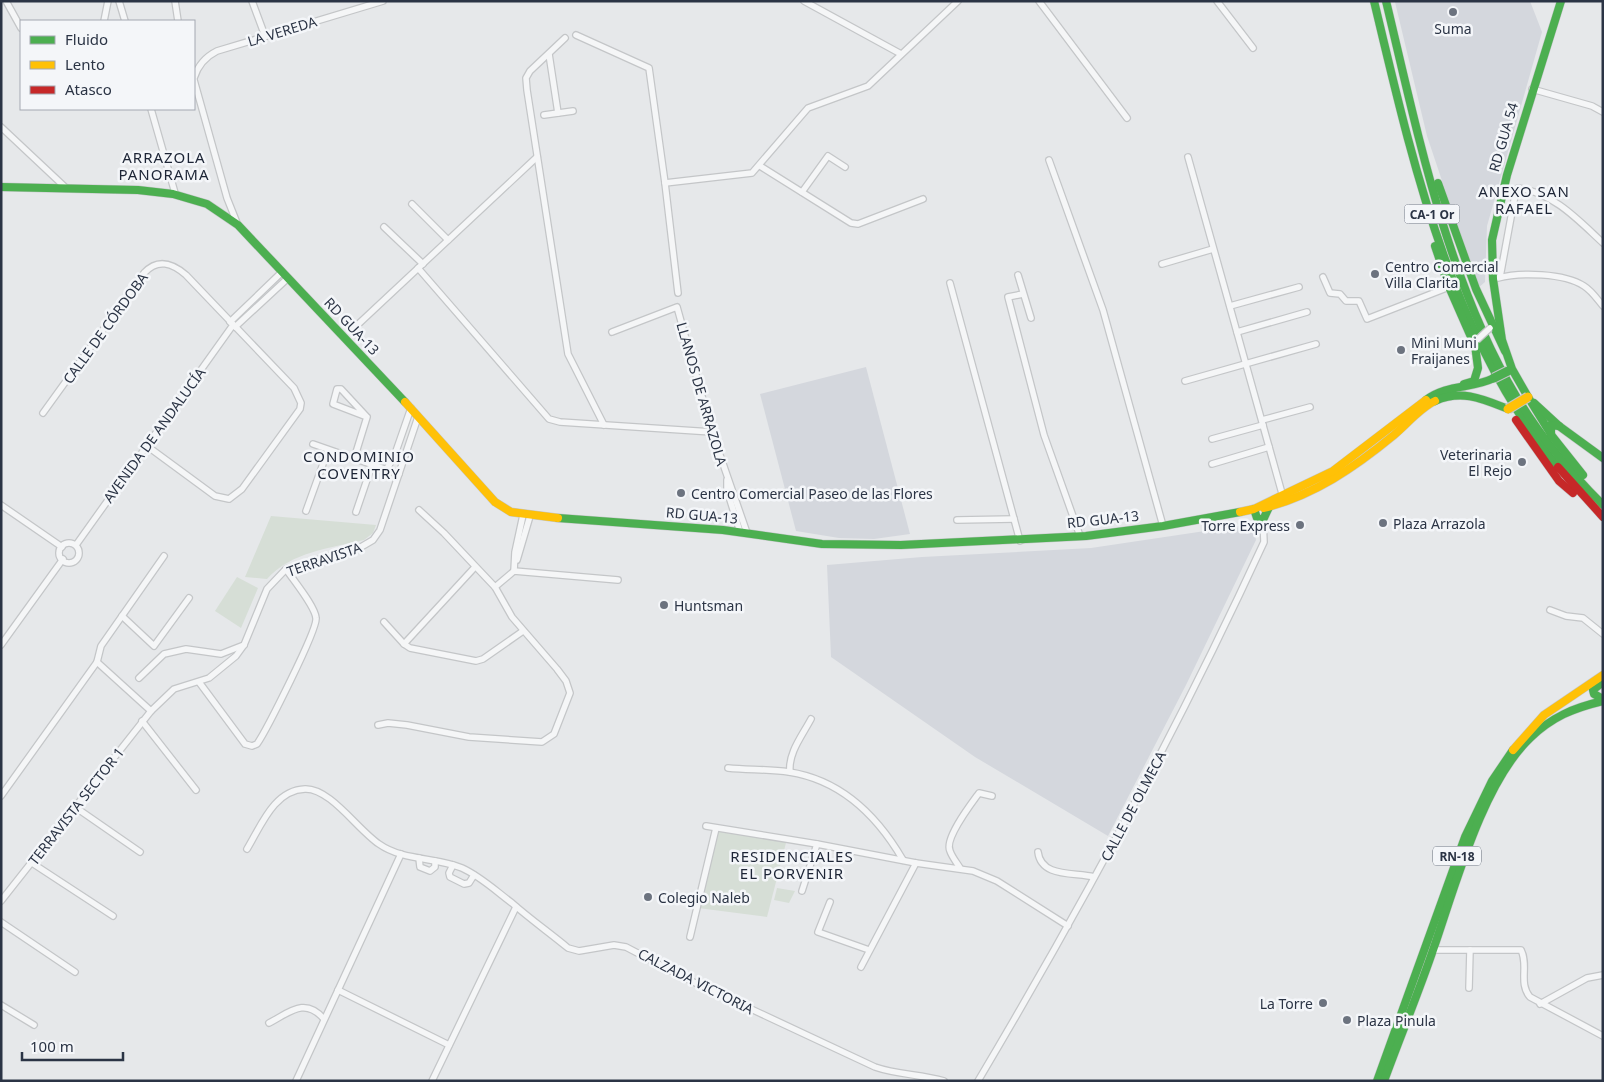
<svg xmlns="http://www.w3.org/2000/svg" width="1604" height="1082" viewBox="0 0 1604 1082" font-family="'Noto Sans',sans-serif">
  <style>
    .built { fill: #d4d7dd }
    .green { fill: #d6ded6 }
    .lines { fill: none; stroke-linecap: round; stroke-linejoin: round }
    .street-casing { stroke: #c4c6c8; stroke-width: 8 }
    .fast-casing { stroke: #c4c6c8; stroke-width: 9 }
    .slow-casing { stroke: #c4c6c8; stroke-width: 9 }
    .jam-casing { stroke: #c4c6c8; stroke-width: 9 }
    .street { stroke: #f5f6f7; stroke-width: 5.5 }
    .fast { stroke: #4caf50; stroke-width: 8 }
    .slow { stroke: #ffc107; stroke-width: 8 }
    .jam { stroke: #c62828; stroke-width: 8 }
    .street-bridge-casing { stroke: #c4c6c8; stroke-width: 8; stroke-linecap: butt }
    .fast-bridge-casing { stroke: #c2c5c8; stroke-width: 11; stroke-linecap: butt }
    .slow-bridge-casing { stroke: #c2c5c8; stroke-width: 11; stroke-linecap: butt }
    .street-bridge { stroke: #f5f6f7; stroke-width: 5.5 }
    .fast-bridge { stroke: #4caf50; stroke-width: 9 }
    .slow-bridge { stroke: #ffc107; stroke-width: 9 }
    .poi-dot { fill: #6c737f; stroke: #f4f6f9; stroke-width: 2 }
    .labels { text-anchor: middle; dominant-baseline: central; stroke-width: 5; stroke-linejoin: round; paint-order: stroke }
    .shield { fill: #f4f6f9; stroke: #676e7b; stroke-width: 1 }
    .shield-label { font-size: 12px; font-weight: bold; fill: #2b3445 }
    .poi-label { font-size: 14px; fill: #2b3445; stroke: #f4f6f9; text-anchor: start }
    .street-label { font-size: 14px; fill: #2b3445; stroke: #f4f6f9 }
    .neighbourhood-label { font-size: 15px; letter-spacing: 1px; fill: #1d2536; stroke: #f4f6f9 }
  </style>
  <rect width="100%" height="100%" fill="#e6e8ea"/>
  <g class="built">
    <path d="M1530,1L1542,32L1487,226L1485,282L1478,288L1427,136L1395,2Z"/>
    <path d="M866,367L910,534L874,539L839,538L796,531L760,394Z"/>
    <path d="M1252,524L1256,540L1186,685L1108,836L975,757L831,657L827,565L922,557L1091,548Z"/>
  </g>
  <g class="green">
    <path d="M271,516L376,525L373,533L364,540C330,548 291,552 267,579L245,577Z"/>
    <path d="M237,577L258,588L241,628L215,611Z"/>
    <path d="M716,828L787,839L767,917L698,908Z"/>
    <path d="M777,888L795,891L789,903L774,900Z"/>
  </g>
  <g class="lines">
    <g class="street-casing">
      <g id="street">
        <path d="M6,1L21,28"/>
        <path d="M119,1L125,21"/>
        <path d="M175,1L178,21"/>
        <path d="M252,1L265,36"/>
        <path d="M804,1L901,54"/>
        <path d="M1039,1L1127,118"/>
        <path d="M1217,1L1253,48"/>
        <path d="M104,21L108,1"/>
        <path d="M576,35L649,68L665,183L678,293"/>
        <path d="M565,38L530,71L526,78L527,90L568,354L604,425"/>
        <path d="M549,54L558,113"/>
        <path d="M194,78C198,65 205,57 217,51L383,1"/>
        <path d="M194,80L227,198L237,223"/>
        <path d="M1532,89L1592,106L1603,112"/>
        <path d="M151,109L175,193"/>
        <path d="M544,115L573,111"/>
        <path d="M1,127L66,188"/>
        <path d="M1188,157L1283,497"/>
        <path d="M1049,160L1103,310L1163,526"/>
        <path d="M760,166L851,223L858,224L923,199"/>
        <path d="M665,183L752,173L808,108L868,86L958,1"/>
        <path d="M802,192L828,156L845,167"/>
        <path d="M412,204L448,240"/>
        <path d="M384,227L423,264"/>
        <path d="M1162,264L1213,249"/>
        <path d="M418,268L549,419L560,422L712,432"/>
        <path d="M1018,275L1031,318"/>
        <path d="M1323,277L1330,293L1340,294L1346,301H1359L1367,319L1449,287"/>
        <path d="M1500,277L1516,190L1518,188C1555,194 1577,219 1603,243"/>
        <path d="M1498,278C1520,272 1564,273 1584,286C1592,291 1597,299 1603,306"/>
        <path d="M950,283L1020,541"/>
        <path d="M1023,294L1008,297L1044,435L1080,536"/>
        <path d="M1230,306L1299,287"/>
        <path d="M230,322L282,272"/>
        <path d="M235,327L288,278"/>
        <path d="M352,330L537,157"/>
        <path d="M612,332L677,307L712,432L747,533"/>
        <path d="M1237,332L1307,312"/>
        <path d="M1185,381L1316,344"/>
        <path d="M43,413L144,273C158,258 172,263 186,275L294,388L301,403L300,409L242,489L229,499L215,496L147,446"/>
        <path d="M1262,420L1310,407"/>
        <path d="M1212,439L1263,425"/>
        <path d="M313,444L399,474"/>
        <path d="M354,459L367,417L341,389H337L333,404L367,417"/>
        <path d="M1212,464L1269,447"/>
        <path d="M386,470L394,457L411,408"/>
        <path d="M727,480V490L740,532"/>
        <path d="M1,505L62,547"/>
        <path d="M306,511L328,450"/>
        <path d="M356,512L372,465"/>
        <path d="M957,520L1014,519"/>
        <circle cx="69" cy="553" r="10"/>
        <path d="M76,545L233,325"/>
        <path d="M517,560L530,516"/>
        <path d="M514,571L515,552L523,515"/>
        <path d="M495,587L514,571L618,580"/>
        <path d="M1550,610L1566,616L1583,618L1603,634"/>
        <path d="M122,616L154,646L189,598"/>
        <path d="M384,622L404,644L410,648L476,661L483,659L523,631"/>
        <path d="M404,644L475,567"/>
        <path d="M1,645L63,559"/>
        <path d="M97,662L151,711"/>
        <path d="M139,678L164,654L186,649L221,654L244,645"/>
        <path d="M199,682L245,744L252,746L257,744C266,731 318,629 316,618C315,606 293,580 286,569"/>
        <path d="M142,721L196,790"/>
        <path d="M378,725L388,723L407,725L469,737L542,742L554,734L570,693L566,681L557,669L512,617L495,587L444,533L419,510"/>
        <path d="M728,768C748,770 769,769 789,772C841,780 878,817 903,860"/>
        <path d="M790,772C788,753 802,736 811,719"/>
        <path d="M1,796L97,662L101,646L164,556"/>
        <path d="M75,807L140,852"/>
        <path d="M706,826L817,844L916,863L973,871L997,881L1068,926"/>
        <path d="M247,849C261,826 274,790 305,789C330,788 357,829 379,844C403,861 436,857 462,868C480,876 496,891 512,903C530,919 550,933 568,948L579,951L614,945L626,947L687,979L875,1067C898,1075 921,1074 944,1081"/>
        <path d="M1038,852C1041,878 1075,872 1094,877"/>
        <path d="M419,858L420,867L430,871L435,867V861"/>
        <path d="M32,863L113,916"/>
        <path d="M453,865L449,873L450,877L464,884L469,883L474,875"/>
        <path d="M960,868C957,863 952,857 950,851C944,839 971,804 979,793L992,796"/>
        <path d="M802,891L817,844"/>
        <path d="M1,901L151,711L174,689L209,678L236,656L244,645L267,589L286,569L361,547L373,540L380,530L418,417"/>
        <path d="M830,902L818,932L869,950"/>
        <path d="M1,922L75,972"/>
        <path d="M690,937L716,828"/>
        <path d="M1433,950H1521C1529,965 1518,983 1530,997L1603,1036"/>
        <path d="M861,967L916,863"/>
        <path d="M1469,988L1470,950"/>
        <path d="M338,990L449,1045"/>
        <path d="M1540,1004L1587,978L1603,975"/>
        <path d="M1,1005L34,1025"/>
        <path d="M269,1023C290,1012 305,997 324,1019"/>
        <path d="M296,1081L401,854"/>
        <path d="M432,1081L516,907"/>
        <path d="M978,1081C1082,906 1179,727 1264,542L1263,520"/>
      </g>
    </g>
    <g class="fast-casing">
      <g id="fast">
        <path d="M1374,1C1412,160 1451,338 1558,467"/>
        <path d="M1386,1C1417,130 1447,281 1516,396C1540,436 1570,472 1603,505"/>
        <path d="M1438,183L1476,289L1505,351"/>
        <path d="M1,187L138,190L173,194L207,204L238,225L405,402"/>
        <path d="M1435,246L1449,287L1471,337"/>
        <path d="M1464,384L1474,381L1478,368L1475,345"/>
        <path d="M1528,397L1512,369L1502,340L1493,279L1492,240L1507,175L1561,1"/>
        <path d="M1528,397L1552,436L1583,475"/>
        <path d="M1426,400C1447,384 1472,389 1494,378"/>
        <path d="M1435,401C1462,389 1483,399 1508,409"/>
        <path d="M1534,403L1559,426L1603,458"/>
        <path d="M1551,435V425L1559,426"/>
        <path d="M1254,509L1257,518L1263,520L1269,507"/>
        <path d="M558,518L723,530L822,544L901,545L1086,536L1163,526L1240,512"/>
        <path d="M1603,682L1593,690L1594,694L1603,699"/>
        <path d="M1377,1081L1465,837L1492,781L1513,750"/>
        <path d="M1384,1081C1400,1037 1418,994 1433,950C1455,887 1482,784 1530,738C1552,717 1573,708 1603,701"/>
      </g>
    </g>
    <g class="slow-casing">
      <g id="slow">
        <path d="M405,402L495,502L511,512L558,518"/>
        <path d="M1264,508C1314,495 1354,468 1394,435C1407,424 1420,408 1435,401"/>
        <path d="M1240,512L1254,509L1333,471L1426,400"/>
        <path d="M1513,750L1544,715L1603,675"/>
      </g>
    </g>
    <g class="jam-casing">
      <g id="jam">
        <path d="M1516,420L1559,481L1573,493"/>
        <path d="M1558,467L1603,517"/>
      </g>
    </g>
    <use href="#street" class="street"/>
    <use href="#fast" class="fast"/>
    <use href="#slow" class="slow"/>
    <use href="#jam" class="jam"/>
    <g class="street-bridge-casing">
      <path id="street-bridge" d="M1477,340L1490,328"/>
    </g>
    <g class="fast-bridge-casing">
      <path id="fast-bridge" d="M1494,378L1508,371"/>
    </g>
    <g class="slow-bridge-casing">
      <path id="slow-bridge" d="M1508,409L1528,397"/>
    </g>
    <use href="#street-bridge" class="street-bridge"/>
    <use href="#fast-bridge" class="fast-bridge"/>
    <use href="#slow-bridge" class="slow-bridge"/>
  </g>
  <g class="poi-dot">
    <circle cx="1453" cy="12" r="5"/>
    <circle cx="1375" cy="274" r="5"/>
    <circle cx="1401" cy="350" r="5"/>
    <circle cx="1522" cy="462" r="5"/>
    <circle cx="681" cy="493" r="5"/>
    <circle cx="1383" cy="523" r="5"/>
    <circle cx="1300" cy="525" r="5"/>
    <circle cx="664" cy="605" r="5"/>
    <circle cx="648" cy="897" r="5"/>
    <circle cx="1323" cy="1003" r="5"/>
    <circle cx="1347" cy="1020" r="5"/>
  </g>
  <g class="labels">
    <g class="shield">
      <rect x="1404.5" y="204.5" width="55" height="19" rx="4"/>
      <rect x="1433" y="846.5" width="48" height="19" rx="4"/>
    </g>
    <g class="shield-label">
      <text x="1432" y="214">CA-1 Or</text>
      <text x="1457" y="856">RN-18</text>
    </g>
    <g class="poi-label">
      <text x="1453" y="28" text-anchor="middle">Suma</text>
      <text x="1385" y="266">Centro Comercial<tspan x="1385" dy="16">Villa Clarita</tspan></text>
      <text x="1411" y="342">Mini Muni<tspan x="1411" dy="16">Fraijanes</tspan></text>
      <text x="1512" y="454" text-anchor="end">Veterinaria<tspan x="1512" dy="16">El Rejo</tspan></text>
      <text x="691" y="493">Centro Comercial Paseo de las Flores</text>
      <text x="1393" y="523">Plaza Arrazola</text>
      <text x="1290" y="525" text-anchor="end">Torre Express</text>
      <text x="674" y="605">Huntsman</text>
      <text x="658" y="897">Colegio Naleb</text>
      <text x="1313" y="1003" text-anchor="end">La Torre</text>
      <text x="1357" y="1020">Plaza Pinula</text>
    </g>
    <g class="street-label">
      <text transform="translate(282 31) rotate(-17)">LA VEREDA</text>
      <text transform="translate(1503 137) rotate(-74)">RD GUA 54</text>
      <text transform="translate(352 326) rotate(47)">RD GUA-13</text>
      <text transform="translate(105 328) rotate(-54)">CALLE DE CÓRDOBA</text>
      <text transform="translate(702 394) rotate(74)">LLANOS DE ARRAZOLA</text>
      <text transform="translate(154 435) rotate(-54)">AVENIDA DE ANDALUCÍA</text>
      <text transform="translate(702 515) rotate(5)">RD GUA-13</text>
      <text transform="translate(1103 519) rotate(-6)">RD GUA-13</text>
      <text transform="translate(324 559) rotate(-19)">TERRAVISTA</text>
      <text transform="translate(76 806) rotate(-52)">TERRAVISTA SECTOR 1</text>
      <text transform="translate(1133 806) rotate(-62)">CALLE DE OLMECA</text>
      <text transform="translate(696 981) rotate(27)">CALZADA VICTORIA</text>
    </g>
    <g class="neighbourhood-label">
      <text x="164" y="157">ARRAZOLA<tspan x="164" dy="17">PANORAMA</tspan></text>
      <text x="1524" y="191">ANEXO SAN<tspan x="1524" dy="17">RAFAEL</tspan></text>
      <text x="359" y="456">CONDOMINIO<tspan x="359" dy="17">COVENTRY</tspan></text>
      <text x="792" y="856">RESIDENCIALES<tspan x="792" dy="17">EL PORVENIR</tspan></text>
    </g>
  </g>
  <rect width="1604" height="1082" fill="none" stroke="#2b3445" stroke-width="5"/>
  <rect x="20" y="20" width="175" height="90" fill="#f4f6f9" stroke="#a4a8b1"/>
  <rect x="30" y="36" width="25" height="8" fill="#4caf50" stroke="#a4a8b1"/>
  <text x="65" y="45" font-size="15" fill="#2b3445">Fluido</text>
  <rect x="30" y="61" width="25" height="8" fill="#ffc107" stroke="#a4a8b1"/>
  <text x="65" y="70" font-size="15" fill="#2b3445">Lento</text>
  <rect x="30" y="86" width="25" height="8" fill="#c62828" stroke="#a4a8b1"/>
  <text x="65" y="95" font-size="15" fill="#2b3445">Atasco</text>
  <path d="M22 1052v8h101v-8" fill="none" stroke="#2b3445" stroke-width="2.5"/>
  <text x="30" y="1052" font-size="15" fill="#2b3445" stroke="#f4f6f9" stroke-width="4" paint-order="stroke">100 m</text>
</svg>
